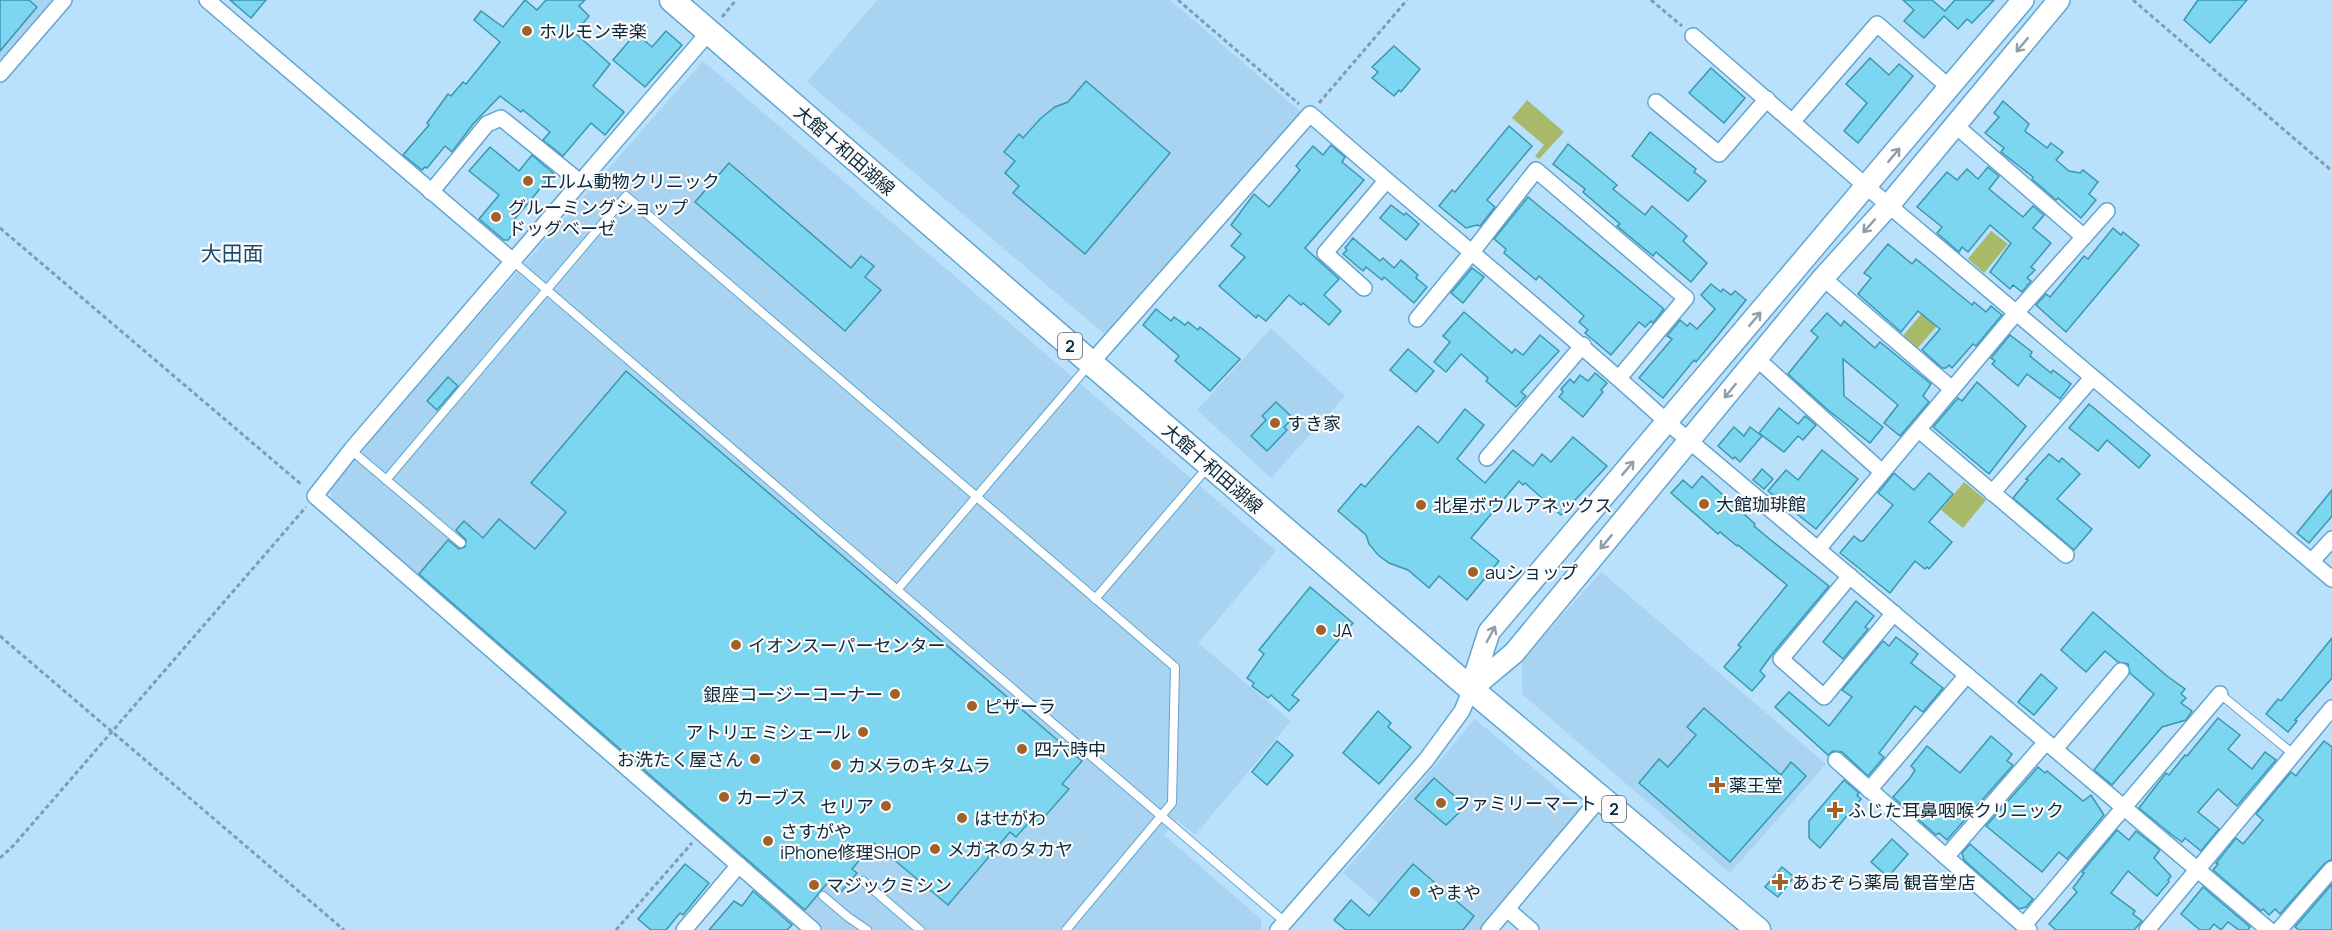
<svg xmlns="http://www.w3.org/2000/svg" width="2332" height="930" viewBox="0 0 2332 930" font-family="Manrope,'Noto Sans JP',sans-serif">
  <style>
    .built { fill: #a8d3f1 }
    .green { fill: #a8ba6a }
    .building { fill: #7cd6f0; stroke: #3a97b0; stroke-width: 1.5 }
    .lines { fill: none; stroke-linecap: round; stroke-linejoin: round }
    .lane-casing { stroke: #63a5d1; stroke-width: 10 }
    .street-casing { stroke: #63a5d1; stroke-width: 18 }
    .secondary-casing { stroke: #63a5d1; stroke-width: 24 }
    .primary-casing { stroke: #63a5d1; stroke-width: 27 }
    .path { stroke: #7a9eb5; stroke-width: 3; stroke-dasharray: 4.5 3; stroke-linecap: butt }
    .lane { stroke: #fff; stroke-width: 8 }
    .street { stroke: #fff; stroke-width: 15 }
    .secondary { stroke: #fff; stroke-width: 21 }
    .primary { stroke: #fff; stroke-width: 24 }
    .oneway { stroke: #929ea6 }
    .poi-dot { fill: #a16229; stroke: #fbfbfb; stroke-width: 2 }
    .labels { text-anchor: middle; dominant-baseline: central; stroke-width: 4.5; stroke-linejoin: round; paint-order: stroke }
    .shield { fill: #fbfbfb; stroke: #546774; stroke-width: 1.5 }
    .shield-label { font-size: 16px; font-weight: bold; fill: #0c283a }
    .poi-label { font-size: 18px; fill: #0c283a; stroke: #fbfbfb; text-anchor: start }
    .street-label { font-size: 18px; fill: #0c283a; stroke: #fbfbfb }
    .quarter-label { font-size: 21px; fill: #1a4d6c; stroke: #fbfbfb }
  </style>
  <rect width="100%" height="100%" fill="#b9e1fc"/>
  <g class="built">
    <path d="M0,0H52L0,60Z"/>
    <path d="M877,0H1170L1301,112L1108,337L807,82Z"/>
    <path d="M703,61L1276,551L1198,643L1291,721L1195,835L1177,820L1164,835L1261,919V930H825L332,505L331,484Z"/>
    <path d="M1271,328L1345,396L1271,478L1197,410Z"/>
    <path d="M1601,572L1826,764L1730,873L1522,694V661Z"/>
    <path d="M1475,719L1583,810L1480,930H1410L1343,873Z"/>
  </g>
  <g class="green">
    <path d="M1527,100L1564,132L1539,159L1535,156L1544,145L1512,118Z"/>
    <path d="M1991,231L2008,244L1984,273L1968,259Z"/>
    <path d="M1927,307L1942,320L1917,349L1903,336Z"/>
    <path d="M1964,482L1986,500L1963,528L1941,510Z"/>
  </g>
  <g class="building">
    <path d="M0,0H29L37,7L0,51Z"/>
    <path d="M230,0H266L251,18Z"/>
    <path d="M525,0L537,10L546,0H585L579,6L589,16L575,33L610,64L593,86L624,112L605,135L591,123L563,156L543,140L550,132L523,110L521,112L500,96L473,124L452,152L445,146L427,168L425,167L422,170L403,155L429,125L427,123L448,94L451,96L463,82L466,84L500,42L474,20L481,11L503,27Z"/>
    <path d="M1903,0H1932L1945,11L1955,0H1994L1972,23L1967,19L1958,29L1944,16L1924,38L1904,21L1914,10Z"/>
    <path d="M2198,0H2247L2210,43L2184,20Z"/>
    <path d="M666,31L682,45L645,87L613,60L636,33L652,47Z"/>
    <path d="M1394,46L1420,69L1401,92L1399,90L1394,96L1372,78L1378,72L1372,67Z"/>
    <path d="M1870,58L1889,75L1899,64L1913,76L1858,143L1844,131L1867,103L1846,84Z"/>
    <path d="M1711,68L1745,98L1724,123L1689,93Z"/>
    <path d="M1086,81L1170,153L1085,254L1013,193L1019,186L1005,173L1015,161L1004,152L1019,134L1023,138L1041,118L1055,107L1068,102Z"/>
    <path d="M2003,101L2029,124L2025,131L2047,148L2051,143L2063,152L2056,160L2069,171L2080,173L2083,170L2098,182L2089,194L2096,200L2081,218L2058,198L2056,200L2032,179L2033,177L2001,152L2004,148L1985,133L1999,117L1994,113Z"/>
    <path d="M1509,126L1532,146L1487,200L1495,207L1480,226L1477,225L1466,228L1439,206L1452,190L1455,192Z"/>
    <path d="M1650,132L1696,169L1694,172L1706,181L1688,201L1632,156Z"/>
    <path d="M1568,144L1617,185L1613,189L1645,215L1652,206L1687,236L1683,241L1707,263L1691,282L1656,252L1653,256L1617,226L1620,224L1583,192L1585,189L1553,164Z"/>
    <path d="M1331,145L1345,157L1342,162L1364,180L1305,248L1339,279L1324,295L1341,311L1329,325L1303,303L1301,305L1289,295L1266,321L1258,315L1256,318L1219,286L1245,257L1231,246L1241,234L1231,225L1254,194L1269,207L1300,170L1296,166L1313,146L1323,155Z"/>
    <path d="M490,147L519,171L532,155L553,173L514,220L520,225L508,240H504L479,219L499,195L469,171Z"/>
    <path d="M729,163L851,268L861,256L874,266L865,277L881,290L845,331L695,202Z"/>
    <path d="M1988,167L1999,176L1989,189L2023,217L2033,206L2044,215L2033,228L2051,243L2031,267L2035,270L2027,278L2031,281L2022,292L2013,285L2010,289L1990,272L2011,243L1990,225L1968,252L1962,247L1959,252L1937,233L1942,227L1917,207L1947,172L1957,180L1967,169L1978,179Z"/>
    <path d="M1528,197L1664,309L1653,323L1651,321L1645,327L1639,322L1611,355L1585,333L1588,330L1579,322L1584,316L1539,276L1536,280L1504,253L1506,249L1494,239Z"/>
    <path d="M1391,205L1404,215L1406,213L1419,224L1406,240L1380,218Z"/>
    <path d="M2113,228L2121,235L2123,232L2139,245L2066,332L2036,305L2046,294L2050,297L2084,256L2088,259Z"/>
    <path d="M1353,238L1380,261L1383,258L1394,268L1401,260L1418,275L1416,278L1427,287L1414,303L1384,277L1382,280L1366,267L1363,271L1343,254L1347,250L1345,248Z"/>
    <path d="M1888,244L1912,264L1916,259L1972,305L1974,302L1986,312L1991,306L2002,315L1976,346L1973,344L1952,368L1949,365L1946,368H1942L1922,350L1940,329L1918,311L1901,332L1858,294L1871,278L1864,273Z"/>
    <path d="M1472,268L1484,277L1463,303L1451,293Z"/>
    <path d="M1711,284L1721,292L1723,289L1731,295L1735,291L1746,300L1715,339L1696,362L1694,360L1663,398L1639,378L1672,339L1667,336L1680,320L1687,326L1690,323L1697,329L1715,309L1701,295Z"/>
    <path d="M1156,309L1171,321L1174,317L1185,325L1188,322L1198,330L1200,327L1240,359L1210,391L1175,361L1179,356L1143,325Z"/>
    <path d="M1464,312L1512,353L1515,349L1523,355L1540,335L1559,351L1521,392L1526,396L1516,407L1486,381L1488,378L1461,354L1446,372L1434,362L1450,342L1443,336Z"/>
    <path d="M1827,313L1841,326L1844,321L1875,348L1880,342L1931,384L1923,396L1929,402L1900,436L1884,423L1898,405L1843,359L1844,396L1883,427L1870,443L1828,410L1788,374L1818,337L1811,331Z"/>
    <path d="M2010,335L2032,352L2030,356L2051,373L2053,370L2071,384L2060,399L2027,374L2018,386L1992,364L1995,361L1991,358Z"/>
    <path d="M1408,349L1434,371L1416,392L1390,370Z"/>
    <path d="M626,371L1082,761L1062,784L1069,789L1039,823L1033,818L1016,837L1010,832L948,905L874,843L852,869L857,873L841,892L829,881L805,910L419,574L448,540L459,549L465,547L466,540L456,530L464,521L483,538L499,519L535,549L566,512L531,483Z"/>
    <path d="M1595,373L1607,383L1601,390L1603,392L1583,417L1559,397L1563,392L1561,389L1570,379L1574,383L1580,375L1588,381Z"/>
    <path d="M448,377L458,386L437,410L427,401Z"/>
    <path d="M1977,382L2026,426L1989,474L1933,427L1958,398L1962,401Z"/>
    <path d="M1276,402L1293,418L1284,427L1287,430L1267,451L1251,436L1266,420L1262,416Z"/>
    <path d="M2089,404L2150,455L2139,468L2107,440L2098,451L2069,428Z"/>
    <path d="M1779,408L1798,424L1805,416L1816,425L1803,440L1798,436L1784,452L1759,433Z"/>
    <path d="M1465,409L1484,425L1457,459L1485,483L1513,450L1533,466L1542,454L1551,462L1573,437L1607,466L1561,515L1525,483L1523,485L1519,481L1471,538L1499,561L1467,600L1439,576L1429,588L1408,570L1389,563L1378,555L1369,544L1366,535L1338,511L1361,484L1365,487L1418,426L1438,443Z"/>
    <path d="M1734,427L1744,436L1750,427L1762,436L1740,462L1735,457L1733,459L1718,446Z"/>
    <path d="M1822,450L1858,479L1816,529L1768,491L1786,470L1798,480Z"/>
    <path d="M2049,454L2059,462L2062,458L2080,474L2057,499L2092,529L2074,550L2013,498L2028,480L2026,479Z"/>
    <path d="M1762,469L1773,479L1764,489L1753,480Z"/>
    <path d="M1894,473L1914,490L1929,473L1953,494L1929,522L1952,542L1929,569L1927,567L1925,569L1915,561L1890,593L1840,553L1854,536L1860,541H1863L1893,505L1878,493Z"/>
    <path d="M1702,476L1755,524L1754,526L1772,541L1829,586L1773,653L1760,671L1765,676L1752,691L1724,667L1741,647L1738,645L1787,585L1738,545L1737,546L1720,532L1718,534L1671,493L1683,480L1692,488Z"/>
    <path d="M2332,490V516L2309,543L2297,533Z"/>
    <path d="M1310,587L1353,623L1292,695L1299,700L1289,711L1271,695L1268,698L1252,686L1254,683L1247,678L1264,654L1259,650Z"/>
    <path d="M1856,601L1874,616L1865,627L1868,629L1843,659L1823,642Z"/>
    <path d="M2093,612L2167,676L2185,689L2181,694L2186,698L2181,703L2192,711L2186,720L2162,727L2112,785L2094,770L2154,694L2130,673L2128,664L2118,662L2105,651L2086,672L2061,650Z"/>
    <path d="M1896,637L1918,654L1911,663L1943,688L1923,712L1915,706L1879,753L1884,757L1868,776L1842,752L1833,751L1828,755L1775,707L1789,692L1829,726L1852,697L1842,690L1883,641L1889,646Z"/>
    <path d="M2332,638V678L2295,720L2297,721L2288,732L2266,714L2278,699L2281,701Z"/>
    <path d="M2041,674L2057,688L2034,715L2018,702Z"/>
    <path d="M1704,708L1781,775L1791,762L1806,776L1730,862L1639,783L1659,759L1668,767L1696,735L1687,727Z"/>
    <path d="M1378,711L1391,723L1388,727L1411,747L1379,784L1343,753Z"/>
    <path d="M2218,718L2240,735L2228,749L2252,769L2265,752L2276,760L2237,806L2218,789L2198,812L2219,829L2201,851L2185,838L2182,842L2172,835L2139,808L2166,773L2169,775L2185,755L2187,756Z"/>
    <path d="M1991,736L2012,754L2007,761L2013,765L1947,840L1939,833L1936,835L1893,797L1910,778L1915,770L1911,766L1927,746L1960,773Z"/>
    <path d="M1277,741L1293,755L1267,785L1252,772Z"/>
    <path d="M2324,741L2332,747V859L2325,863L2280,914L2275,909L2269,915L2263,909L2261,911L2213,870L2218,864L2216,863L2236,838L2243,844L2263,820L2256,814L2291,772L2296,776L2298,773Z"/>
    <path d="M2038,767L2045,773L2047,771L2083,801L2091,795L2104,815L2067,859L2059,852L2042,872L1986,826Z"/>
    <path d="M1434,778L1466,806L1446,825L1415,799Z"/>
    <path d="M1844,780L1859,793L1857,795L1861,799L1820,848L1809,838V821Z"/>
    <path d="M2117,830L2129,840L2136,831L2160,850L2154,858L2171,876L2168,880L2169,882L2157,896L2128,871L2111,893L2135,911L2133,914L2142,921L2134,930H2056L2049,924L2077,892L2073,888L2084,873L2082,872Z"/>
    <path d="M1892,839L1908,854L1888,877L1871,862Z"/>
    <path d="M1970,844L2033,899L2026,907L2019,909L1964,860L1962,853Z"/>
    <path d="M685,864L709,883L683,915L680,913L666,930H651L638,919Z"/>
    <path d="M1413,864L1474,916L1463,930H1346L1334,920L1351,900L1369,916Z"/>
    <path d="M1782,867L1794,877L1778,897L1765,887Z"/>
    <path d="M2332,884V930H2299L2295,927Z"/>
    <path d="M2203,887L2250,927L2248,930H2239L2228,922L2221,930L2214,924L2209,930H2200L2181,914Z"/>
    <path d="M753,891L792,925L787,930H709L734,901L742,906Z"/>
  </g>
  <g class="lines">
    <g class="lane-casing">
      <g id="lane">
        <path d="M513,261L1285,922"/>
        <path d="M351,450L461,543"/>
        <path d="M386,480L626,196L1175,667L1172,803L1066,930"/>
        <path d="M897,590L1089,365"/>
        <path d="M1095,599L1207,468"/>
        <path d="M2220,694L2292,753"/>
        <path d="M863,881L920,930"/>
        <path d="M823,896L848,917L867,930"/>
      </g>
    </g>
    <g class="street-casing">
      <g id="street">
        <path d="M207,0L513,261"/>
        <path d="M709,32L351,450L315,496L813,930"/>
        <path d="M1693,36L1867,187L2332,579"/>
        <path d="M0,74L64,0"/>
        <path d="M1656,102L1719,154L1767,99"/>
        <path d="M1793,121L1877,24L1950,88"/>
        <path d="M1955,125L2084,237"/>
        <path d="M431,192L487,124L501,118L580,182"/>
        <path d="M1823,278L1952,389"/>
        <path d="M1364,288L1325,253L1386,181"/>
        <path d="M1417,319L1472,252L1536,170L1686,298L1619,378"/>
        <path d="M1756,358L1882,472"/>
        <path d="M1091,363L1310,114C1428,218 1551,316 1667,422L2269,930"/>
        <path d="M1919,430L2066,555"/>
        <path d="M1487,458L1583,345"/>
        <path d="M1992,493L2092,378"/>
        <path d="M1818,549L2016,313L2107,211"/>
        <path d="M2312,561L2332,539"/>
        <path d="M1850,576L1781,659L1824,697L1894,613"/>
        <path d="M2055,749L2121,671"/>
        <path d="M1836,760L2029,930"/>
        <path d="M1869,790L1967,675"/>
        <path d="M1946,857L2046,742"/>
        <path d="M1507,909L1531,930"/>
        <path d="M2024,925L2220,694"/>
        <path d="M684,930L739,865"/>
        <path d="M1278,930L1426,760L1462,711L1471,689"/>
        <path d="M1489,930L1600,798"/>
        <path d="M2147,930L2332,708"/>
        <path d="M2279,930L2332,869"/>
      </g>
    </g>
    <g class="secondary-casing">
      <g id="secondary">
        <path d="M1471,688L1489,632L2023,0"/>
        <path d="M1471,689L1514,653L1823,278L1889,205L2059,0"/>
      </g>
    </g>
    <g class="primary-casing">
      <path id="primary" d="M672,0L1091,363L1471,689L1758,930"/>
    </g>
    <g class="path">
      <path d="M1178,0L1299,104"/>
      <path d="M1651,0L1682,26"/>
      <path d="M2133,0L2332,171"/>
      <path d="M722,17L736,0"/>
      <path d="M1319,103L1407,0"/>
      <path d="M0,228L302,485"/>
      <path d="M0,636L344,930"/>
      <path d="M0,858L14,845L306,507"/>
      <path d="M616,930L692,843"/>
    </g>
    <use href="#lane" class="lane"/>
    <use href="#street" class="street"/>
    <use href="#secondary" class="secondary"/>
    <use href="#primary" class="primary"/>
  </g>
  <defs><path id="oneway-shaft" d="M-6 0H5M1.5-3L5.5 0L1.5 3" fill="none" stroke-width="1.6" stroke-linecap="round" stroke-linejoin="round" transform="scale(1.5)"/></defs>
  <g class="oneway">
    <use href="#oneway-shaft" transform="translate(2022 45) rotate(130)"/>
    <use href="#oneway-shaft" transform="translate(1894 155) rotate(-50)"/>
    <use href="#oneway-shaft" transform="translate(1869 226) rotate(132)"/>
    <use href="#oneway-shaft" transform="translate(1755 319) rotate(-50)"/>
    <use href="#oneway-shaft" transform="translate(1730 391) rotate(129)"/>
    <use href="#oneway-shaft" transform="translate(1628 468) rotate(-50)"/>
    <use href="#oneway-shaft" transform="translate(1606 542) rotate(130)"/>
    <use href="#oneway-shaft" transform="translate(1491 634) rotate(-62)"/>
  </g>
  <g class="poi-dot">
    <circle cx="527" cy="31" r="6"/>
    <circle cx="528" cy="181" r="6"/>
    <circle cx="496" cy="217" r="6"/>
    <circle cx="1275" cy="423" r="6"/>
    <circle cx="1704" cy="504" r="6"/>
    <circle cx="1421" cy="505" r="6"/>
    <circle cx="1473" cy="572" r="6"/>
    <circle cx="1321" cy="630" r="6"/>
    <circle cx="736" cy="645" r="6"/>
    <circle cx="895" cy="694" r="6"/>
    <circle cx="972" cy="706" r="6"/>
    <circle cx="863" cy="732" r="6"/>
    <circle cx="1022" cy="749" r="6"/>
    <circle cx="755" cy="759" r="6"/>
    <circle cx="836" cy="765" r="6"/>
    <path d="M1714 776h6v6h6v6h-6v6h-6v-6h-6v-6h6z"/>
    <circle cx="724" cy="797" r="6"/>
    <circle cx="1441" cy="803" r="6"/>
    <circle cx="886" cy="806" r="6"/>
    <path d="M1832 801h6v6h6v6h-6v6h-6v-6h-6v-6h6z"/>
    <circle cx="962" cy="818" r="6"/>
    <circle cx="768" cy="841" r="6"/>
    <circle cx="935" cy="849" r="6"/>
    <path d="M1777 873h6v6h6v6h-6v6h-6v-6h-6v-6h6z"/>
    <circle cx="814" cy="885" r="6"/>
    <circle cx="1415" cy="892" r="6"/>
  </g>
  <g class="labels">
    <g class="shield">
      <rect x="1058" y="333" width="24" height="26" rx="4.5"/>
      <rect x="1602" y="796" width="24" height="26" rx="4.5"/>
    </g>
    <g class="shield-label">
      <text x="1070" y="346">2</text>
      <text x="1614" y="809">2</text>
    </g>
    <g class="poi-label">
      <text x="539" y="31">ホルモン幸楽</text>
      <text x="540" y="181">エルム動物クリニック</text>
      <text x="508" y="207">グルーミングショップ<tspan x="508" dy="21">ドッグベーゼ</tspan></text>
      <text x="1287" y="423">すき家</text>
      <text x="1716" y="504">大館珈琲館</text>
      <text x="1433" y="505">北星ボウルアネックス</text>
      <text x="1485" y="572">auショップ</text>
      <text x="1333" y="630">JA</text>
      <text x="748" y="645">イオンスーパーセンター</text>
      <text x="883" y="694" text-anchor="end">銀座コージーコーナー</text>
      <text x="984" y="706">ピザーラ</text>
      <text x="851" y="732" text-anchor="end">アトリエ ミシェール</text>
      <text x="1034" y="749">四六時中</text>
      <text x="743" y="759" text-anchor="end">お洗たく屋さん</text>
      <text x="848" y="765">カメラのキタムラ</text>
      <text x="1729" y="785">薬王堂</text>
      <text x="736" y="797">カーブス</text>
      <text x="1453" y="803">ファミリーマート</text>
      <text x="874" y="806" text-anchor="end">セリア</text>
      <text x="1848" y="810">ふじた耳鼻咽喉クリニック</text>
      <text x="974" y="818">はせがわ</text>
      <text x="780" y="831">さすがや<tspan x="780" dy="21">iPhone修理SHOP</tspan></text>
      <text x="947" y="849">メガネのタカヤ</text>
      <text x="1792" y="882">あおぞら薬局 観音堂店</text>
      <text x="826" y="885">マジックミシン</text>
      <text x="1427" y="892">やまや</text>
    </g>
    <g class="street-label">
      <text transform="translate(845 150) rotate(41)">大館十和田湖線</text>
      <text transform="translate(1213 468) rotate(41)">大館十和田湖線</text>
    </g>
    <g class="quarter-label">
      <text x="232" y="253">大田面</text>
    </g>
  </g>
</svg>
